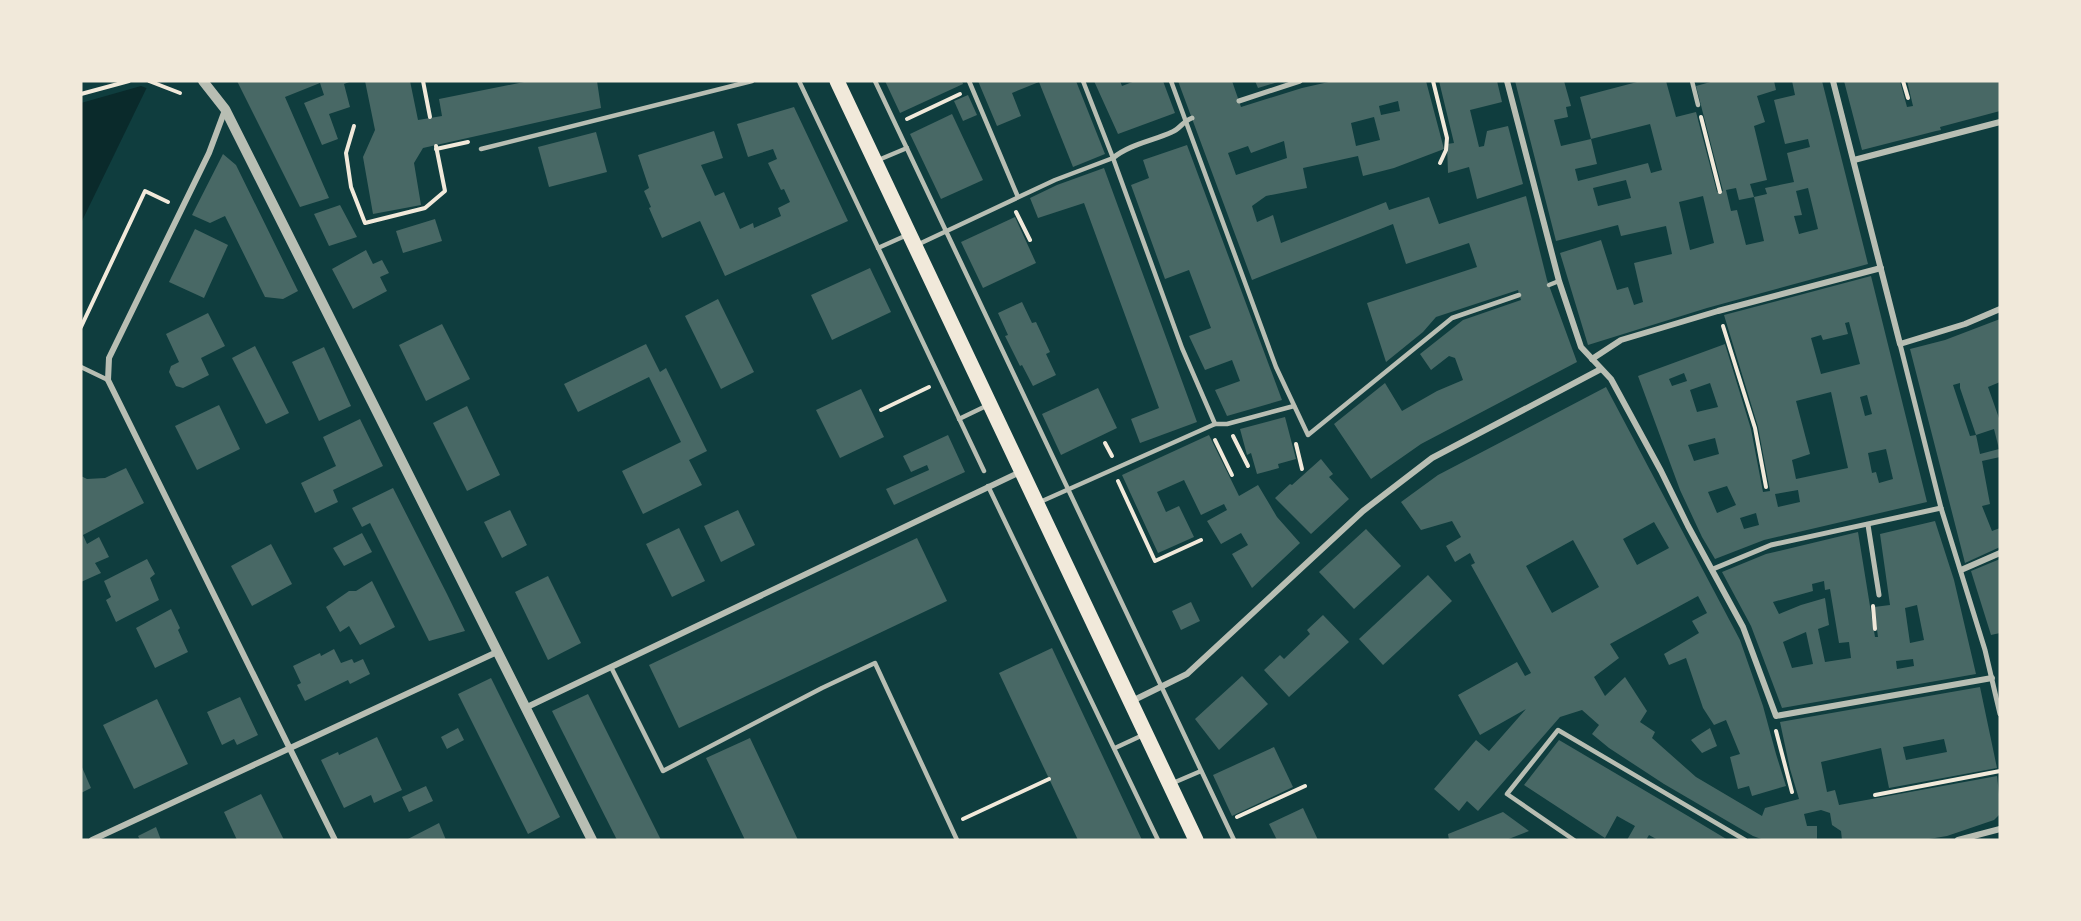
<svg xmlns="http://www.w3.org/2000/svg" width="2081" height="921" viewBox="0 0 2081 921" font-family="'Titillium Web',sans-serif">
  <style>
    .water { fill: #0a2a2b }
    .pier { fill: #0f3d3e }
    .building { fill: #486865; fill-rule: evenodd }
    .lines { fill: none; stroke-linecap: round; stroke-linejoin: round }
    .path { stroke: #f1e9da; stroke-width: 4 }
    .service { stroke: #b8beb3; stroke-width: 4.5 }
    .pedestrian { stroke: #b8beb3; stroke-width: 5 }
    .minor { stroke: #b8beb3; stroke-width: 6 }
    .tertiary { stroke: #b8beb3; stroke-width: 10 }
    .primary { stroke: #f1e9da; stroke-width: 15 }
  </style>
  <rect width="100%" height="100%" fill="#0f3d3e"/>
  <path class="water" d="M150,81L81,223V96Z"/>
  <path class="pier" d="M85,81H153L149,89L141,86L81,103V89Z"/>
  <g class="building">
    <path d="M237,81H352L344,84L350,107L329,114L338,139L322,145L304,103L324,95L320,83L285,97L329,198L300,207Z"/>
    <path d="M365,81H410L418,120L442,116L439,99L529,81H597L601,108L423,148L414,163L421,205L373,214L363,157L375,130Z"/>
    <path d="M885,81H962L963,84L900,113Z"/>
    <path d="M978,81H1076L1105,154L1073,167L1039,82L1012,93L1021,116L997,126Z"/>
    <path d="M1094,81H1120L1122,86L1135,81H1163L1175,113L1118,134Z"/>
    <path d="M1178,81H1232L1241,107L1302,88L1333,81H1426L1444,149L1394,168L1363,176L1358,156L1303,168L1307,188L1266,196L1252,206L1257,222L1273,215L1281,243L1386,202L1389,210L1429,197L1439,224L1526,196L1547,280L1577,362L1421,444L1371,479L1334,424L1385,383L1402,411L1437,391L1463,380L1455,358L1449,356L1431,370L1420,354L1463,320L1521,300L1518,290L1436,317L1423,332L1386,362L1367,303L1477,267L1469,243L1406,264L1393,224L1252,280ZM1398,101L1400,111L1381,115L1379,106ZM1374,117L1380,140L1356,146L1351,123ZM1284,141L1287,158L1236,175L1228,153L1248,146L1251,153Z"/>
    <path d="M1255,81H1278V82L1258,88Z"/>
    <path d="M1439,81H1497L1502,102L1470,110L1479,147L1484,146L1487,131L1508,126L1523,184L1477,199L1469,167L1448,173L1447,144L1454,143Z"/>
    <path d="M1515,81H1564L1571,106L1566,107L1568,117L1554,120L1561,146L1591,139L1597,164L1575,169L1578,181L1648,163L1651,173L1662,170L1650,124L1591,139L1580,97L1637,82L1636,81H1666L1676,117L1696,112L1717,192L1723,191L1696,86L1714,81H1774L1776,90L1757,96L1765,122L1754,126L1767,180L1750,184L1754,197L1739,200L1736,188L1726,190L1731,211L1737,210L1746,245L1764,241L1754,197L1767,194L1765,188L1794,182L1787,153L1810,147L1808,139L1785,144L1774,100L1795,95L1792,81H1822L1868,264L1707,308L1588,345L1560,253L1601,240L1617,290L1628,287L1634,305L1643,302L1634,263L1672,254L1666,226L1621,236L1618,225L1556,241ZM1626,180L1631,198L1598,206L1593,188ZM1808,188L1818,229L1799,234L1794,216L1802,215L1796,191ZM1703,196L1714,243L1690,250L1679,202Z"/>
    <path d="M1844,81H1900L1907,107L1913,106L1907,81H1999L2000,111L1940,127L1941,130L1936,131L1862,150Z"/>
    <path d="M968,95L977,115L963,121L954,101Z"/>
    <path d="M794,107L848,221L725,276L700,221L662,238L649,208L651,207L644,191L649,188L638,155L714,131L723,158L701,165L715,196L724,192L740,229L753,223L754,228L781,216L778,208L790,202L784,189L781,190L768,163L777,159L773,149L748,157L737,124Z"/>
    <path d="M952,114L983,180L941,199L910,134Z"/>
    <path d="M596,132L607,172L549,187L538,147Z"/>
    <path d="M1187,145L1282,400L1227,416L1215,390L1240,381L1232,360L1205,370L1189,336L1211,328L1189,270L1165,279L1131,185L1149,178L1143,160Z"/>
    <path d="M223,154L236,165L298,291L283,299L265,297L225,216L210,223L192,215Z"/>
    <path d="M1104,168L1197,422L1140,443L1131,419L1159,408L1084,203L1038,218L1030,198L1057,185Z"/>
    <path d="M340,205L357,237L329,246L314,214Z"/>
    <path d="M1015,217L1036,263L983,288L961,242Z"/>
    <path d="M435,219L442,241L403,253L396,231Z"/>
    <path d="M195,229L228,245L204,298L169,282Z"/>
    <path d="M366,250L373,264L382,260L389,273L380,277L387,291L353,309L332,269Z"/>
    <path d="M870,268L891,312L832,340L811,295Z"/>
    <path d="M1871,276L1927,502L1764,540L1715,559L1702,537L1680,490L1638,376L1725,344L1751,429L1763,492L1770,491L1758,427L1724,315ZM1849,322L1860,364L1821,374L1811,338L1821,335L1823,340L1848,334L1845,323ZM1684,373L1687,381L1672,386L1669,379ZM1710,383L1718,407L1697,412L1690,390ZM1831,392L1848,468L1796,479L1792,460L1810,454L1796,401ZM1867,395L1872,414L1865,416L1860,397ZM1715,438L1719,454L1694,461L1688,445ZM1886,449L1893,479L1879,483L1876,472L1872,473L1868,453ZM1727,486L1736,505L1717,513L1708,492ZM1798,490L1800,502L1778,507L1775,494ZM1756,513L1759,525L1744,529L1740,518Z"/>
    <path d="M718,299L754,372L721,389L685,316Z"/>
    <path d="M1022,302L1032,323L1036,322L1050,352L1046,354L1056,375L1033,386L1022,365L1020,366L1005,336L1008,335L998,313Z"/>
    <path d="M208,313L225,346L201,358L209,375L183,388L176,386L169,372L171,366L179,362L166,334Z"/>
    <path d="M2000,319V382L1988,387L2000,421V457L1982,461L1990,504L1982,506L1992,531L2000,528V547L1965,563L1910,349L1945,340ZM1960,383V388L1976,435L1970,436L1953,385ZM1994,429L1999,449L1980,454L1976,435Z"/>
    <path d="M442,324L470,379L426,401L399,345Z"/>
    <path d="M646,344L660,372L666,368L707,451L689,460L702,485L643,514L622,471L681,442L649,377L578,412L564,384Z"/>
    <path d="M255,346L289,413L266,424L232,358Z"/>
    <path d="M324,347L351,406L319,421L292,362Z"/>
    <path d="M1606,387L1740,640L1763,706L1776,754L1786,786L1752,796L1749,786L1738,789L1730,757L1740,754L1726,720L1714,725L1703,708L1686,658L1669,665L1664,654L1699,633L1692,621L1707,613L1698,596L1610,644L1619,658L1594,677L1605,696L1625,677L1647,711L1640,722L1655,732L1652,738L1696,777L1762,816L1765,808L1799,799L1790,769L1780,722L1980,687L1997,768L1889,788L1881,748L1821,762L1827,792L1835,790L1839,805L1997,776L2000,803L1999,815L1994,820L1947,836L1923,840H1842L1841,831L1832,825L1830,813L1821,810L1804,814L1807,826H1817V840H1764L1753,836L1664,784L1609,748L1592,734L1599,725L1582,710L1560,717L1478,811L1467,801L1459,811L1434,789L1476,740L1489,751L1526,709L1480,735L1458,695L1517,662L1525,676L1531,673L1471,565L1475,563L1470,553L1455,562L1446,546L1461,537L1452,521L1421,530L1401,502L1438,475ZM1654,522L1669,548L1637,565L1623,539ZM1573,540L1599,587L1552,613L1526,566ZM1944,739L1947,752L1906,760L1903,747Z"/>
    <path d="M1098,388L1117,428L1061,455L1042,414Z"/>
    <path d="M861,389L884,437L840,458L816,410Z"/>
    <path d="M219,405L240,449L197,470L175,426Z"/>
    <path d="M467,406L500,475L467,491L433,423Z"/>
    <path d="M1285,417L1296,459L1278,464L1279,468L1257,474L1251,453L1247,455L1240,429Z"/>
    <path d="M360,419L383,466L333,490L338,502L315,513L301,483L336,466L323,437Z"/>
    <path d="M948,435L965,472L894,505L886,489L929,470L927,465L911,472L903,456Z"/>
    <path d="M1209,435L1239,496L1258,485L1277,517L1300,543L1252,588L1232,554L1248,545L1241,533L1221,544L1207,521L1227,510L1224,504L1201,515L1184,480L1157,492L1166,512L1179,506L1194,537L1158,553L1122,475Z"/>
    <path d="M1321,459L1333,474L1329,477L1349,499L1311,534L1275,498L1290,484L1292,485Z"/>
    <path d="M126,468L144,503L83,535L87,544L99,537L109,557L95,563L101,573L81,582V476L87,479L105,478Z"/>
    <path d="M393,488L447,594L465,631L429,641L370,523L362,527L352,508Z"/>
    <path d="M510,510L527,545L502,558L484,522Z"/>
    <path d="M738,510L755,545L721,562L704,526Z"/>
    <path d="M1935,521L1954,580L1976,674L1782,708L1751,626L1722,572L1766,554L1858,532L1875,637H1878L1874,607L1890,605L1880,534ZM1824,581L1825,590L1830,589L1839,643L1849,642L1851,658L1825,662L1818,629L1829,625L1825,598L1801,605L1779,614L1773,602L1813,591L1812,584ZM1917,605L1924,640L1910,643L1905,608ZM1806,632L1813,664L1792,668L1783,642ZM1913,659L1914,666L1897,669L1896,661Z"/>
    <path d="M679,528L705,581L672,597L646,544Z"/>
    <path d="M1366,529L1401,566L1354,609L1319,572Z"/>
    <path d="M362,533L372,552L344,566L333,548Z"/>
    <path d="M917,538L947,601L679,728L649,665Z"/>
    <path d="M271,544L292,584L252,606L231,566Z"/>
    <path d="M147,559L155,574L150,578L159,600L116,622L106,600L111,597L104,581Z"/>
    <path d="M2000,559V633L1991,635L1971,571Z"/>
    <path d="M1428,575L1452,601L1383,665L1359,639Z"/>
    <path d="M548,576L581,643L548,660L515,592Z"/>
    <path d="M372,581L395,627L360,645L349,626L340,632L326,607L349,591H356Z"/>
    <path d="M1191,602L1200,621L1181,630L1172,611Z"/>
    <path d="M171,609L180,628L178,630L188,652L155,668L136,628Z"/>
    <path d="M1323,615L1349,642L1289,697L1264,670L1280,655L1284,659L1310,634L1307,630Z"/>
    <path d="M1052,648L1142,840H1078L999,673Z"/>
    <path d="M334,649L341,663L352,659L354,663L363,659L370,674L350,684L348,680L305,701L297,685L301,683L293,666L320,653L321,656Z"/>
    <path d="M1242,676L1268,704L1219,750L1195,719Z"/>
    <path d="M491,678L560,817L528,834L458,694Z"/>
    <path d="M588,694L661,840H617L552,711Z"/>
    <path d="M240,697L258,735L237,745L234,739L222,745L207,712Z"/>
    <path d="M157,699L188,764L134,789L103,725Z"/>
    <path d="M458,728L464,740L447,749L441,737Z"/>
    <path d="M1710,728L1717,746L1702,753L1691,740Z"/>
    <path d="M377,737L402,790L374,803L371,795L344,808L321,760L338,752L339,755Z"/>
    <path d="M750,738L798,840H745L718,783L706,758Z"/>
    <path d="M1559,740L1688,816L1728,840H1658L1649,835L1646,840H1627L1635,826L1617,816L1605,838L1524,785Z"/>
    <path d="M1274,747L1293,787L1232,816L1213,775Z"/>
    <path d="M81,765L91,788L81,793Z"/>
    <path d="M426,786L433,801L409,812L402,797Z"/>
    <path d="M261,794L284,840H237L224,812Z"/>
    <path d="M1303,808L1318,840H1277L1269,824Z"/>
    <path d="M1503,812L1529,831L1506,840H1449L1448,834Z"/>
    <path d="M439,823L446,840H406Z"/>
    <path d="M156,827L161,840H140L138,836Z"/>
  </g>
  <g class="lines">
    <g class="path">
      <path d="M149,81L180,93"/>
      <path d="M423,81L430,117"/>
      <path d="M1433,81L1447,138L1446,150L1440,163"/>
      <path d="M1903,81L1908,98"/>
      <path d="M81,94L129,81"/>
      <path d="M1701,117L1720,192"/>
      <path d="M907,119L960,94"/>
      <path d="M354,126L346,153L351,187L365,223L425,208L445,191L436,146"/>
      <path d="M436,149L468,142"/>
      <path d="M1016,212L1030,240"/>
      <path d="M1723,326L1755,428L1766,487"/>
      <path d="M81,327L145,191L168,202"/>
      <path d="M881,410L929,387"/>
      <path d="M1233,436L1248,466"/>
      <path d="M1215,440L1232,475"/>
      <path d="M1105,443L1112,456"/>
      <path d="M1296,444L1302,469"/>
      <path d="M1118,481L1155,561L1201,540"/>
      <path d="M1873,606L1875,629"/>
      <path d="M1776,731L1792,792"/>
      <path d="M1875,795L2000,771"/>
      <path d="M1237,817L1305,786"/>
      <path d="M963,819L1049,779"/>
    </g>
    <g class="service">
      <path d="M799,81L984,471"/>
      <path d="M875,81L1234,840"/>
      <path d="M969,81L1018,197"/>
      <path d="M1083,81L1113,158L1182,348L1215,424"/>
      <path d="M1171,81L1276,367L1308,435L1452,318L1519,295"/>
      <path d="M1692,81L1698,105"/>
      <path d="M481,149L752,81"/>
      <path d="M876,161L907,148"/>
      <path d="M919,244L1055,180L1113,158"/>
      <path d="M878,248L907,235"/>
      <path d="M1549,285L1559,281"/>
      <path d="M81,367L108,380"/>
      <path d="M959,419L986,406"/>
      <path d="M988,486L1158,840"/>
      <path d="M1040,502L1215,424H1227L1294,406"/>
      <path d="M611,667L663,771L822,688L875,663L957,840"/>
      <path d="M1115,748L1143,735"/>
      <path d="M1173,783L1201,771"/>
      <path d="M1574,840L1507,794L1558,730L1745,840"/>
    </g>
    <g class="pedestrian">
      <path d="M1239,101L1300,81"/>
      <path d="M1113,158C1130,144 1153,141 1172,132C1180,129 1183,121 1192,118"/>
      <path d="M1900,344L1941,508L1985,650L2000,714"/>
      <path d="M1868,525L1879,595"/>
      <path d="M1713,569L1771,545L1941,508"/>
    </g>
    <g class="minor">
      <path d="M1507,81L1559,281L1581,347L1611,379L1661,471L1688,526L1743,627L1776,716L1992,678"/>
      <path d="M1833,81L1900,344L1965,324L2000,309"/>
      <path d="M225,110L209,153L109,358L108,380L335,840"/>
      <path d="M1854,160L2000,122"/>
      <path d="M1592,359L1621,340L1718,311L1881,268"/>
      <path d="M1961,570L2000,553"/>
      <path d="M1130,702L1187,674L1363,511L1432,458L1601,369"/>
      <path d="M525,708L1020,472"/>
      <path d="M92,840L497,652"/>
      <path d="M1958,840L2000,829"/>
    </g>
    <path class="tertiary" d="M203,81L225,109L592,840"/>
    <path class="primary" d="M837,81L1196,840"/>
  </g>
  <rect width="2081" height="921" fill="none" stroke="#f1e9da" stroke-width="165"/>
</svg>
